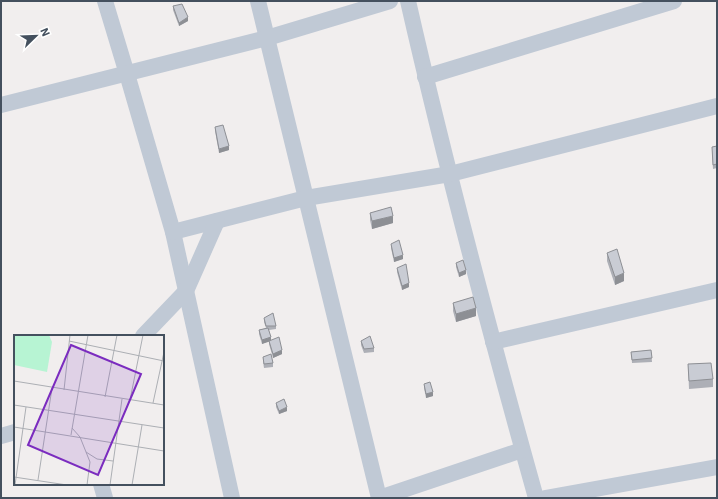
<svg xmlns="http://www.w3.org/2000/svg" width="718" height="499" viewBox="0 0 718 499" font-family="'IBM Plex Sans',sans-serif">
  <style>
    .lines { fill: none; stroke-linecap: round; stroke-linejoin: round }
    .minor { stroke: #c0c9d5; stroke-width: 16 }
    .wall { fill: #adafb6 }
    .shaded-wall { fill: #8d8f94 }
    .building { fill: #c9ccd4; stroke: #8d8f94 }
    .inset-road { fill: none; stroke: #acafb4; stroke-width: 1 }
    .view { fill: #7b2cbf; fill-opacity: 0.15; stroke: #7b2cbf; stroke-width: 2 }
    .inset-edge { fill: none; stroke: #44505e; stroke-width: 2 }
  </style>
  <rect width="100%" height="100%" fill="#f1eeee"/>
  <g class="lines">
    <g class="minor">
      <path d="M105,1L127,74L173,232L232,498"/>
      <path d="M258,1L379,498"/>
      <path d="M408,1C446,168 490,333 536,498"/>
      <path d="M425,77L674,1"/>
      <path d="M1,105L267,38L390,1"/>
      <path d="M173,232L306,198L450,174L717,106"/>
      <path d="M143,336L186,291L217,221"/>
      <path d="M493,342L717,290"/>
      <path d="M1,436L15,432"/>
      <path d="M101,484L105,498"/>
      <path d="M379,498L522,450"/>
      <path d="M545,498L717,467"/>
    </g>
  </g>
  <g class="wall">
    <path d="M173,6L188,21L179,26L173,10Z"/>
    <path d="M215,127L229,150L219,153L215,131Z"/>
    <path d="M717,146V168L713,169L712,151Z"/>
    <path d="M370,213L393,223L372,229L370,220Z"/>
    <path d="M391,244L403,259L394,262L391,248Z"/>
    <path d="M607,253L624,281L615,285L607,261Z"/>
    <path d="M456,263L466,274L459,277L456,267Z"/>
    <path d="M397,268L409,287L402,290L397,272Z"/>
    <path d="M453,303L476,316L456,322L453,311Z"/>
    <path d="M264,318L276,326V329L269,330L271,340L282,354L273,358L269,344V341L262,344L259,334V330L266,328L264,322Z"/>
    <path d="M361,341L374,348V352L364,353L361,345Z"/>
    <path d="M651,350L652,362L632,363L631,352Z"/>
    <path d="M263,357L273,363V367L264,368L263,361Z"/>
    <path d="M688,364L713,379V387L689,389Z"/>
    <path d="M424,384L433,396L426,398L424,388Z"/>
    <path d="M276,403L287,411L279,414L276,407Z"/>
  </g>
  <g class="shaded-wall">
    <path d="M188,17V21L179,26V23Z"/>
    <path d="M229,146V150L219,153V149Z"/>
    <path d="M393,216V223L372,229V221Z"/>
    <path d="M403,255V259L394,262V258Z"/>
    <path d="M466,270V274L459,277V273Z"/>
    <path d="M624,273V281L615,285V277Z"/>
    <path d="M409,283V287L402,290V286Z"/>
    <path d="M476,308V316L456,322V314Z"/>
    <path d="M271,337V341L262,344V340Z"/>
    <path d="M282,350V354L273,358V354Z"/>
    <path d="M433,392V396L426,398V394Z"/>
    <path d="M287,407V411L279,414V411Z"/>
  </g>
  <g class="building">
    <path d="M182,4L188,17L179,23L173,6Z"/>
    <path d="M223,125L229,146L219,149L215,127Z"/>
    <path d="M717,146V164L713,165L712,147Z"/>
    <path d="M391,207L393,216L372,221L370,213Z"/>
    <path d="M399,240L403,255L394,258L391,244Z"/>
    <path d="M617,249L624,273L615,277L607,253Z"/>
    <path d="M463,260L466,270L459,273L456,263Z"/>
    <path d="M406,264L409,283L402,286L397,268Z"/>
    <path d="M473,297L476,308L456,314L453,303Z"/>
    <path d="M273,313L276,326H266L264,318Z"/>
    <path d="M268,328L271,337L262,340L259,330Z"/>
    <path d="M370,336L374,348L364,349L361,341Z"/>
    <path d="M279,337L282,350L273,354L269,341Z"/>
    <path d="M651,350L652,358L632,360L631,352Z"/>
    <path d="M271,354L273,363L264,364L263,357Z"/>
    <path d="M711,363L713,379L689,381L688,364Z"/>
    <path d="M430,382L433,392L426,394L424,384Z"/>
    <path d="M284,399L287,407L279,411L276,403Z"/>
  </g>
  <g transform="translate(14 335)">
    <rect width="150" height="150" fill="#f1eeee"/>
    <path d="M0,0H35L38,7L33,37L0,30Z" fill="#b7f4d3"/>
    <path class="inset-road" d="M55,6L150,26M0,46L150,70M50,55L56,0M91,62L103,0M116,65L129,0M139,68L150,17M0,70L150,93M0,92L150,116M58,93L66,102L76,127L73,150M57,100L74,0M72,117L83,124L99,126M0,142L53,150M24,145L38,53M1,150L12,72M96,150L108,64M118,150L128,90"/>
    <path class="view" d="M57,10L127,39L84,140L14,110Z"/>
    <rect width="150" height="150" class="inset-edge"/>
  </g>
  <rect width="718" height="499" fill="none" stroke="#44505e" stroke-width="4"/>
  <g transform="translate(36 36) rotate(67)" stroke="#ffffff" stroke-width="3" paint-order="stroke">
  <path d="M0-3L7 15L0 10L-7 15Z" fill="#44505e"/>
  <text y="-6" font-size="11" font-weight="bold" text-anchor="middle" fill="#44505e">N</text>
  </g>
</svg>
